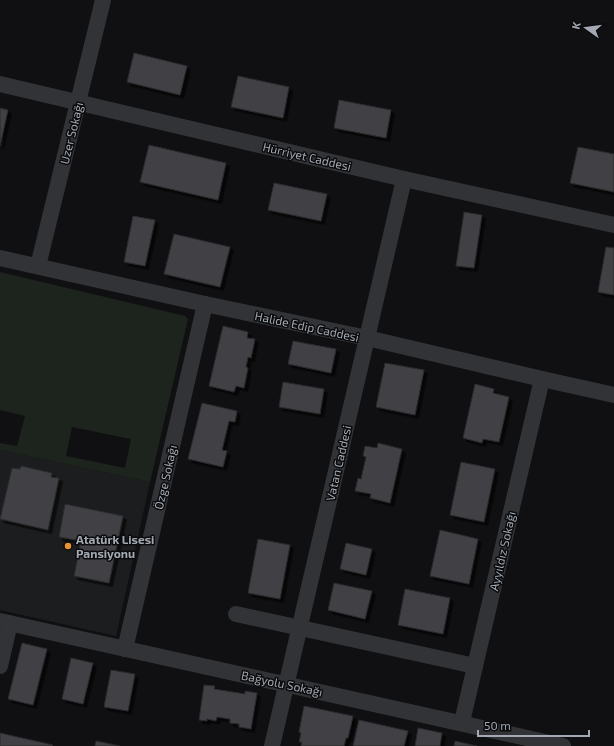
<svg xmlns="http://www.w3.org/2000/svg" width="614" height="746" viewBox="0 0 614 746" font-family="'Exo 2',sans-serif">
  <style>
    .built { fill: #1c1d1f }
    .green { fill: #1d241d; fill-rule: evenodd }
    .building { fill: #3f4145; stroke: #2a2b2e; filter: url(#shadow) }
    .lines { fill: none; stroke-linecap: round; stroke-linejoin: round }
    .minor { stroke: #313336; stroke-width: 16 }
    .poi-dot { fill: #e89332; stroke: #0b0b0d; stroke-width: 1.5 }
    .labels { text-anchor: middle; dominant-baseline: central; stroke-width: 3; stroke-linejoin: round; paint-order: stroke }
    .street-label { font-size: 12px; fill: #a2a9b2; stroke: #0b0b0d }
    .poi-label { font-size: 12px; font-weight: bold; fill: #a2a9b2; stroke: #0b0b0d; text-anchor: start }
  </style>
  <defs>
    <filter id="shadow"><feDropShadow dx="3.5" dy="3.5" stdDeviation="0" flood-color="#0009"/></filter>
  </defs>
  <rect width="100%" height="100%" fill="#101012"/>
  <path class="built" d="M0,450L150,482L116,636L0,610Z"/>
  <path class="green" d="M0,272L185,316L188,319L150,482L0,450V443L17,446L25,416L0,410ZM72,427L131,439L125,468L66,456Z"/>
  <g class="building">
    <path d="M134,53L187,66L180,95L127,82Z"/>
    <path d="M238,76L289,87L283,118L231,107Z"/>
    <path d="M339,100L391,110L386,138L334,128Z"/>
    <path d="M0,108L8,110L0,146Z"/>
    <path d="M149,145L226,163L218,200L140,182Z"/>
    <path d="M578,147L614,154V192L570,183Z"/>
    <path d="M274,183L327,194L321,221L268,210Z"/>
    <path d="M464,212L482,215L474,268L456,266Z"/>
    <path d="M133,216L155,220L145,266L124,262Z"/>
    <path d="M174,234L230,247L220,287L164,274Z"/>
    <path d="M606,247L614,248V295L598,292Z"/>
    <path d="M223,326L248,332L247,338L255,339L251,358L248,357L246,367L248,368L244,388L236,386L234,392L209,386Z"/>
    <path d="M293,341L336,349L331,373L288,364Z"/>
    <path d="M385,363L424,370L415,415L376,407Z"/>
    <path d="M283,382L324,389L320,414L279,407Z"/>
    <path d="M475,384L494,389L493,393L509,397L499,442L483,439L482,443L463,438Z"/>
    <path d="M202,403L237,411L235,422L229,421L222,450L227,451L223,467L188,459Z"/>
    <path d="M378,443L402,449L390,503L370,498L371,494L355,491L358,478L361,479L366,457L363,456L365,446L377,448Z"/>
    <path d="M461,462L495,469L484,522L450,515Z"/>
    <path d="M21,466L52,473L51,477L59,478L48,530L0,519L12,468L20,469Z"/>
    <path d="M65,504L123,516L109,583L74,576L81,541L59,537Z"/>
    <path d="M440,530L478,539L469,584L430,576Z"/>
    <path d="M258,539L290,545L280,599L248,593Z"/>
    <path d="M346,543L372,549L366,575L340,569Z"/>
    <path d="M334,583L372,591L365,619L328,610Z"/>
    <path d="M405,589L450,598L443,634L398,625Z"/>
    <path d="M22,643L47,649L33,705L8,699Z"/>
    <path d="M71,658L93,663L83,704L62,699Z"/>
    <path d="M111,670L135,674L128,711L104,707Z"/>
    <path d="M204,685L215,686L214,689L245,694V691L257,693L251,729L239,727V724L230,723V719L217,717L216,721L207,719V721L199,720Z"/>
    <path d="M304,706L353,716L348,738H346L344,746H301L302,742H299L301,733L299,732Z"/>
    <path d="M359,720L408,731L404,746H353Z"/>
    <path d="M418,728L442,733L440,746H415Z"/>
    <path d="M0,733L53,745L52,746H0Z"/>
    <path d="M96,741L120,746H95Z"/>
    <path d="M455,741L477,746H454Z"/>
  </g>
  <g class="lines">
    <g class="minor">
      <path d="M0,84L404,179L614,225"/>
      <path d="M0,258L205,304L367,338L542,379L614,395"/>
      <path d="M38,266L103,0"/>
      <path d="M236,614L475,666"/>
      <path d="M0,621L563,746"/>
      <path d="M125,649L205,304"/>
      <path d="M0,666L10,623"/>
      <path d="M462,722L542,379"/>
      <path d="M272,746L404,179"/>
    </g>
  </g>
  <circle class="poi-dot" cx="68" cy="546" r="4"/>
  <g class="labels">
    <g class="street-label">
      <text transform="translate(71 133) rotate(-76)">Uzer Sokağı</text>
      <text transform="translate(307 156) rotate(13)">Hürriyet Caddesi</text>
      <text transform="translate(307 326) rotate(12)">Halide Edip Caddesi</text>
      <text transform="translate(338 463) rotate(-77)">Vatan Caddesi</text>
      <text transform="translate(165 477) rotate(-77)">Özge Sokağı</text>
      <text transform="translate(502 551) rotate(-77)">Ayyıldız Sokağı</text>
      <text transform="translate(282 683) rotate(12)">Bağyolu Sokağı</text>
    </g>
    <g class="poi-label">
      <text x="76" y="539">Atatürk Lisesi<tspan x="76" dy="14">Pansiyonu</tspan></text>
    </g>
  </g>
  <g transform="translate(586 28) rotate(284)" stroke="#0b0b0d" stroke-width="3" paint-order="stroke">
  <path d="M0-3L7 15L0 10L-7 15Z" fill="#a2a9b2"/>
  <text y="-6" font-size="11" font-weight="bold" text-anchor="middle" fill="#a2a9b2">K</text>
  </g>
  <path d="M478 730v6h111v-6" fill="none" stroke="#a2a9b2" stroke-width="2"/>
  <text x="484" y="730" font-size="12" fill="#a2a9b2" stroke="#0b0b0d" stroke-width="3" paint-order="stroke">50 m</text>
</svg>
